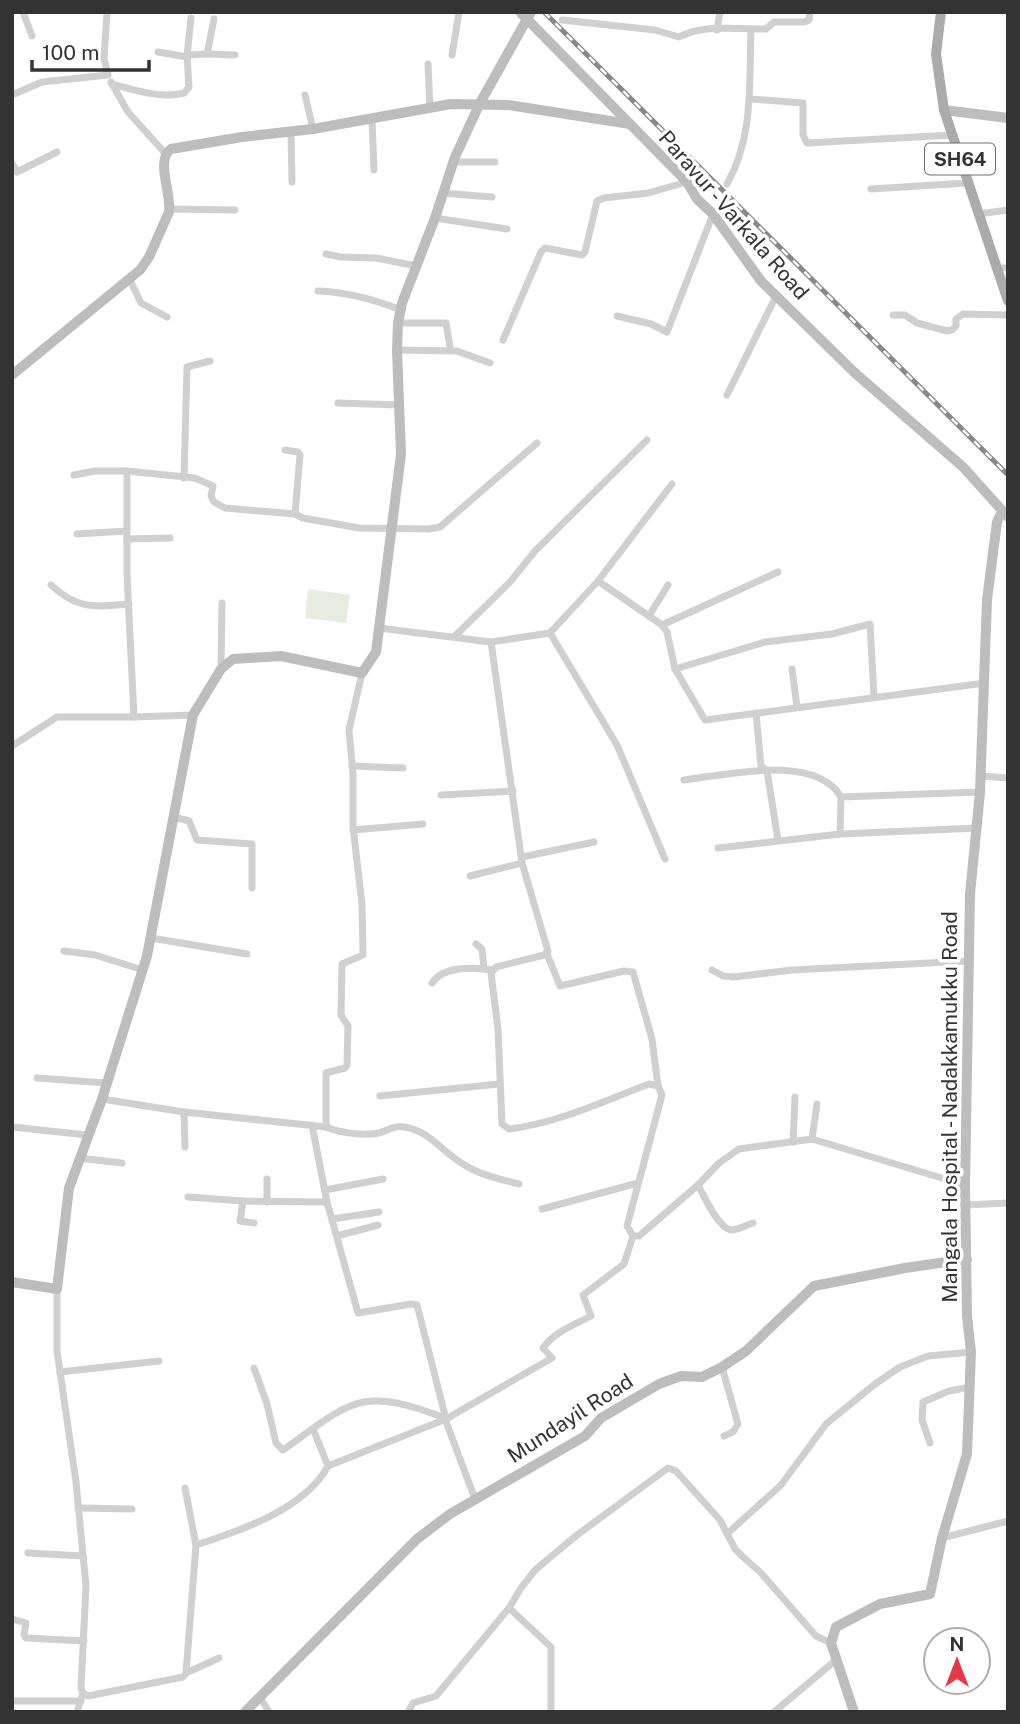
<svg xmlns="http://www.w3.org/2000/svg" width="1020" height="1724" viewBox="0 0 1020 1724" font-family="'Public Sans',sans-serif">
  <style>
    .green { fill: #e6ecdf }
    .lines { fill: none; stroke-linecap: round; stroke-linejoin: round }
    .minor { stroke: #d0d0d0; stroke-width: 7 }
    .secondary { stroke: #bdbdbd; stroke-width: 10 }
    .primary { stroke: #ababab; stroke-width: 10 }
    .rail-casing { stroke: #888; stroke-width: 5 }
    .rail { stroke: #fff; stroke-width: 2.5; stroke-dasharray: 8; stroke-linecap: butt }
    .labels { text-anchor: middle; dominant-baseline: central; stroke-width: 7; stroke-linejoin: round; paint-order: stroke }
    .shield { fill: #fff; stroke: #707070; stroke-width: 2 }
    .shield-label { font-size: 19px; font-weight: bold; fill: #333 }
    .street-label { font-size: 21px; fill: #333; stroke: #fff }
  </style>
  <rect width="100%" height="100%" fill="#fff"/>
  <path class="green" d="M308,589L350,595L346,623L305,618Z"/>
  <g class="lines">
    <g class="minor">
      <path d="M23,12L32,36"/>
      <path d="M562,20L655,30L679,37C705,23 737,30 766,29L774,22H804L809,20L810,12"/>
      <path d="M717,30L720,12"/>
      <path d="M158,52L187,57"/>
      <path d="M207,54L235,55"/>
      <path d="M188,55L207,54L214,19"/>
      <path d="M452,55L459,12"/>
      <path d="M428,64L430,108"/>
      <path d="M111,82L128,112L165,153"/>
      <path d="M112,84C133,90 162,99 184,93L189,87L187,56L191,18"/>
      <path d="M12,95L42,82L108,75L104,58L107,12"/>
      <path d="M305,95L313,129"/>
      <path d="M751,99L803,103V135L807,143L953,135"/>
      <path d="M372,119L374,170"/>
      <path d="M291,133L292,182"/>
      <path d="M454,162H495"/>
      <path d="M12,163L17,172L57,152"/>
      <path d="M727,184C754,137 749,82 751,29"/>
      <path d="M871,189L967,183"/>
      <path d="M442,193L492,197"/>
      <path d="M170,209L235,210"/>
      <path d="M978,214L1008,210"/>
      <path d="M435,218L507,229"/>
      <path d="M326,254L341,257L376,258L417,266"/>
      <path d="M996,268H1008"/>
      <path d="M129,278L141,303L167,317"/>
      <path d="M318,291C348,292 373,299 401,310"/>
      <path d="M893,315H905L917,323L947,331L952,330L956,326V319L963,314L1008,315"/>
      <path d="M617,316L651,324L667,332L713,214"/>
      <path d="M398,323H446L450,347"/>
      <path d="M503,340L541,252L545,248L582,255L585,252L597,201L604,198L648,193L687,182"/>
      <path d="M397,350L457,351L490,363"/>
      <path d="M727,395L776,296"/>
      <path d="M338,403L400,405"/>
      <path d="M285,450L298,452L300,455L295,514"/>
      <path d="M74,475L95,471H127"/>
      <path d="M184,478L187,367L210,361"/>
      <path d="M77,534L126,531"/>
      <path d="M127,539L170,538"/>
      <path d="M598,581L672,484"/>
      <path d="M51,585C78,610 94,607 129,604"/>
      <path d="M649,616L668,585"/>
      <path d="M662,625L778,572"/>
      <path d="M379,628L491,642L550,633L598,581L662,625L667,632L675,669L705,720L985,683"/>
      <path d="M550,633L617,745L665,859"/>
      <path d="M455,636L510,582L535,551L647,440"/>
      <path d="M491,642L522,863L548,951L544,955L496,967L491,973L498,1029L502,1124L509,1129C558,1123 604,1101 649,1084L658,1086L662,1095L627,1226L633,1236"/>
      <path d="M221,669L222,603"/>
      <path d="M675,669L765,642L832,634L870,624L874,696"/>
      <path d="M792,669L797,707"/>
      <path d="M756,713L761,766L767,771L778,840"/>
      <path d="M134,717L127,574V471L195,478L213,486L211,496L214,502L225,508L295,514L303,518L359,528L429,529L440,527L537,443"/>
      <path d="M12,746L57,717H134L193,715"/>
      <path d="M352,766L403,768"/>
      <path d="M981,776L1008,778"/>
      <path d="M684,780C725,775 816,753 841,797"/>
      <path d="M441,795L513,791"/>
      <path d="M174,817L189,821L197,840L252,844V888"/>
      <path d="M353,830L423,824"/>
      <path d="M840,834L978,828"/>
      <path d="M718,848L840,834L841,797L980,792"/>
      <path d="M522,857L594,842"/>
      <path d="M470,876L522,863"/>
      <path d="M151,938L247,954"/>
      <path d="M476,944L482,949L484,969"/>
      <path d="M64,951L95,955L143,970"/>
      <path d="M547,954L560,986L624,971L633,972L652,1039L658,1086"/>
      <path d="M712,970L723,976L734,977L792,970L968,961"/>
      <path d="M432,983C443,966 473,967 492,970"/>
      <path d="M37,1078L106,1083"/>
      <path d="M380,1096L499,1084"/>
      <path d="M102,1099L184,1112L326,1127C340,1133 364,1136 379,1133C389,1130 394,1125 405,1127C431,1132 441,1151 463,1164C480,1175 499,1179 519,1184"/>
      <path d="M184,1112L185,1147"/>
      <path d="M312,1125L327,1202L358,1313L411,1304L417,1305L446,1419"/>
      <path d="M12,1127L87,1135"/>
      <path d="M326,1127V1073L345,1068L347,1065L348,1026L341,1015L342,964L363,955L362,904L353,827V774L349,730L362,673"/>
      <path d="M812,1139L817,1104"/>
      <path d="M793,1142L795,1097"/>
      <path d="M79,1158L122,1163"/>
      <path d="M267,1179V1202"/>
      <path d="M698,1185C704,1196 718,1228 731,1230C738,1230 746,1225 753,1223"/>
      <path d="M325,1190L383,1179"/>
      <path d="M188,1197L243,1201L327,1202"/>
      <path d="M243,1201L240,1221L254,1223"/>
      <path d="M966,1205L1008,1203"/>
      <path d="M542,1209L638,1183"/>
      <path d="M332,1219L379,1212"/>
      <path d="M337,1236L378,1225"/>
      <path d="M57,1289V1351L76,1482L86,1586L81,1688L83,1693L77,1712"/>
      <path d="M722,1367L738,1424L733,1432L724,1436"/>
      <path d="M254,1368L267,1404L276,1443L283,1450C353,1400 361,1386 445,1418"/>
      <path d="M60,1372L159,1361"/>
      <path d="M445,1419L475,1499"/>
      <path d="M313,1429L328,1466"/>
      <path d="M930,1443L922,1420L923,1402L949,1391L971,1387"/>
      <path d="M185,1488L196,1545"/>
      <path d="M78,1508L132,1509"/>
      <path d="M728,1533L781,1485L826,1424L875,1384L900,1367L928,1356L971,1352"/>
      <path d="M942,1538L1008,1521"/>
      <path d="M28,1553L83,1556"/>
      <path d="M509,1608L551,1647V1712"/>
      <path d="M12,1619L26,1623L24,1635L26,1638L84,1641"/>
      <path d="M186,1673L219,1658"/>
      <path d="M83,1693L88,1696L183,1677L186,1673L196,1545C240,1531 305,1509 328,1466L446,1419L552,1358L543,1348C554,1332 574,1325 591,1316L583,1295L624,1264L633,1236H639L698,1185L719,1163L739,1149L812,1139L965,1185"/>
      <path d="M260,1697L269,1712"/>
      <path d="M12,1701H81"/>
      <path d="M408,1712L413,1703L436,1696L509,1608L521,1588L535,1570L577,1535L668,1468L676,1471L720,1520L735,1549L742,1556L761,1573L816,1636L831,1643"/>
      <path d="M774,1712L836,1660"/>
    </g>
    <g class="secondary">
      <path d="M520,12L687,182L697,199L713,214L761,281L855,373L963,467L1008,517"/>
      <path d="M944,110L1008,118"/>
      <path d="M12,375L140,270L149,257L169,212C172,194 155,160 171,149L242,137L313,129L451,104L508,105L630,124"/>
      <path d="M12,1282L57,1289L69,1188L102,1099L147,956L193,715L221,669L233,659L281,656L362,673L376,652L401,454L397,350L398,323L402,303L435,218L455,157L480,103L531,12"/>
      <path d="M245,1712L417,1539L450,1514L585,1436L601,1418L659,1384L681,1376L702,1377L722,1367L746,1351L814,1286L905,1268L967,1259"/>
      <path d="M854,1712L831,1643L836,1627L880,1604L930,1594L942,1538L967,1454L971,1352L967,1316L965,1185L970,894L980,792L987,600L997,522L1002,511"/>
    </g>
    <path class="primary" d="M941,12L936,54L944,110L1008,301"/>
    <g class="rail-casing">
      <path id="rail" d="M544,12L1008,475"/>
    </g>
    <use href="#rail" class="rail"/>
  </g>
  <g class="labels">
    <rect class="shield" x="925" y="143.5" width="70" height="31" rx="5"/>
    <g class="shield-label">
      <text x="960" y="159">SH64</text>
    </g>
    <g class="street-label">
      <text transform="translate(734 215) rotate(49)">Paravur - Varkala Road</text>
      <text transform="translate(949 1107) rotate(-90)">Mangala Hospital - Nadakkamukku Road</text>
      <text transform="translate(570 1418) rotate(-33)">Mundayil Road</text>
    </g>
  </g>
  <rect width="1020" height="1724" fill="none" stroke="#333333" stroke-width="28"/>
  <g transform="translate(957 1661)"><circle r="33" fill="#ffffff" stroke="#adadad" stroke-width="2"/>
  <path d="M0-5L12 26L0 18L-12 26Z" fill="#e63946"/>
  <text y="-10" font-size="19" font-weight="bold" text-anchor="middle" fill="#333333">N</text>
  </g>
  <path d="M32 60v10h117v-10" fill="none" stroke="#333333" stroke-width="3.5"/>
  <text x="42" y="60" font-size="21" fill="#333333" stroke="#ffffff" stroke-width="5" paint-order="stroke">100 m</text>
</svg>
